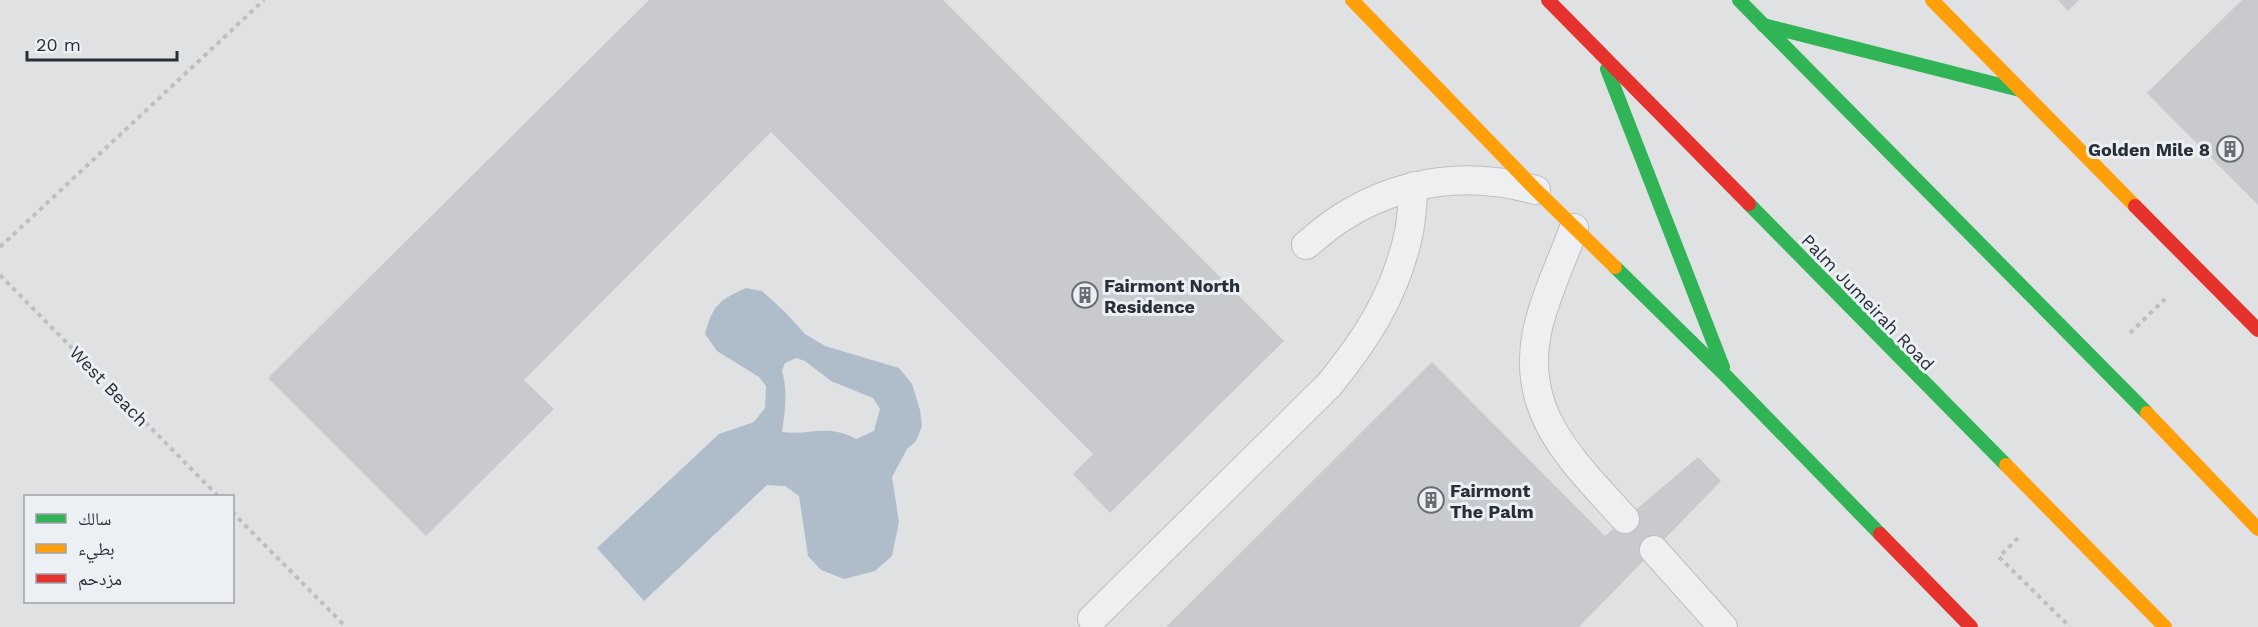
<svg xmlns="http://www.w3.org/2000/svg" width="2258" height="627" viewBox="0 0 2258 627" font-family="'Work Sans','Noto Naskh Arabic',sans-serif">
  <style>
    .water { fill: #afbdcb; fill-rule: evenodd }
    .building { fill: #c8cacd }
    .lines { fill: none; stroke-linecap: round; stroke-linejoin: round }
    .lane-casing { stroke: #bdbfc1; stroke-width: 30 }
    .path { stroke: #bdbfc2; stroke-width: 4; stroke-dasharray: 4.5 4.5; stroke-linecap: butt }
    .lane { stroke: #eeeff0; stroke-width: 28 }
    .fast { stroke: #30b455; stroke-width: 14 }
    .slow { stroke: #ff9f0a; stroke-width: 14 }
    .jam { stroke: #e5322d; stroke-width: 14 }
    .labels { text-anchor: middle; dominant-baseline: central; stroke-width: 6; stroke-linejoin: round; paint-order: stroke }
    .poi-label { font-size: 18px; font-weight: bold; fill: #282f39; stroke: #eceff3; text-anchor: start }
    .street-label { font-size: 18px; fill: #282f39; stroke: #eceff3 }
  </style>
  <rect width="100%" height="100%" fill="#dfe1e3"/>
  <path class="water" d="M746,288L762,291L785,312L805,334L825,346L899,368L912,384L920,410L922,426L916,441L907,449L892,477L899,522L892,556L875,571L844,579L821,570L808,556L799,496L785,486L767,485L644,601L597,548L719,434L754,422L765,408L766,386L759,377L717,351L705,334C713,305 719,300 746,288ZM796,358L805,361L831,381L873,398L880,409L874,431L856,439C827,423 811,436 782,432C785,411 788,392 782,371L785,363Z"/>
  <g class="building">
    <path d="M649,0H943L1284,341L1110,513L1073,474L1093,454L771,132L524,380L554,409L426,536L268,378Z"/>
    <path d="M2058,0H2079L2068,11Z"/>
    <path d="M2242,0H2258V205L2147,93Z"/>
    <path d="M1432,362L1605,536L1698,457L1721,481L1579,627H1166Z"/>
  </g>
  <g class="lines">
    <g class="lane-casing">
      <g id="lane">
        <path d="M1574,228C1562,261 1544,298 1537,332C1520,415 1575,463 1625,519"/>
        <path d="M1306,245C1316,237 1327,227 1338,220C1384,189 1441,175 1495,182C1509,183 1523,187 1536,190"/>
        <path d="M1654,550L1723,627"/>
        <path d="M1092,619L1329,385C1368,337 1396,293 1409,232C1412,217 1412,201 1414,186"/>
      </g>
    </g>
    <g class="path">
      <path d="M0,247L264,0"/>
      <path d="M0,275L218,496"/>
      <path d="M2130,333L2165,299"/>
      <path d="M232,512L346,627"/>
      <path d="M2018,538L1999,557L2070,627"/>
    </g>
    <use href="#lane" class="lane"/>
    <g class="fast">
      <path d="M1739,0L2147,413"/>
      <path d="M1763,25L2020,90"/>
      <path d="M1607,69L1723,367"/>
      <path d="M1749,204L2006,465"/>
      <path d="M1615,267L1727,377L1880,534"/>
    </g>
    <g class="slow">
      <path d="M1352,0L1536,190L1615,267"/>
      <path d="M1932,0L2135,206"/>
      <path d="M2147,413L2258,529"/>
      <path d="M2006,465L2165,627"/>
    </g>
    <g class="jam">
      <path d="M1548,0L1749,204"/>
      <path d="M2135,206L2258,330"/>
      <path d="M1880,534L1971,627"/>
    </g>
  </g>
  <defs>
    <g id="building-ring" transform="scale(1.35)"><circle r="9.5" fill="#eceff3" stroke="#686d74" stroke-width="1.5"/><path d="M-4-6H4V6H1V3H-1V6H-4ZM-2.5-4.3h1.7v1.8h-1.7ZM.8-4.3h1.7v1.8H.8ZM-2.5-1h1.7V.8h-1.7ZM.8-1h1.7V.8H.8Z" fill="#686d74"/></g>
  </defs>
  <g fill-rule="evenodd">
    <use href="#building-ring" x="2230" y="149"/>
    <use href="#building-ring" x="1085" y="295"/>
    <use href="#building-ring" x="1431" y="500"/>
  </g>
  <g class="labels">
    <g class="poi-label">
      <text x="2210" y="149" text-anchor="end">Golden Mile 8</text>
      <text x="1104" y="285">Fairmont North<tspan x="1104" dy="21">Residence</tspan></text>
      <text x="1450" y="490">Fairmont<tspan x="1450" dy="21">The Palm</tspan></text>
    </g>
    <g class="street-label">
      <text transform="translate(1868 302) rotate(46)">Palm Jumeirah Road</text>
      <text transform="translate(109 386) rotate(46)">West Beach</text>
    </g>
  </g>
  <rect x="24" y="495" width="210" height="108" fill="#eceff3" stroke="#9ea2a9" stroke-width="1.5"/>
  <rect x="36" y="514" width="30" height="9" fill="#30b455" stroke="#9ea2a9" stroke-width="1.5"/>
  <text x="78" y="525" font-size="18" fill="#282f39">سالك</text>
  <rect x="36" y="544" width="30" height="9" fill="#ff9f0a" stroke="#9ea2a9" stroke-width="1.5"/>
  <text x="78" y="555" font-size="18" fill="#282f39">بطيء</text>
  <rect x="36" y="574" width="30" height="9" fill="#e5322d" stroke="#9ea2a9" stroke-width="1.5"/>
  <text x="78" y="585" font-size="18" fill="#282f39">مزدحم</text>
  <path d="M27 51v9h150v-9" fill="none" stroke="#282f39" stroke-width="3"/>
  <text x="36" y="51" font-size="18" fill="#282f39" stroke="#eceff3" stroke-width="4.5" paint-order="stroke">20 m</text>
</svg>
